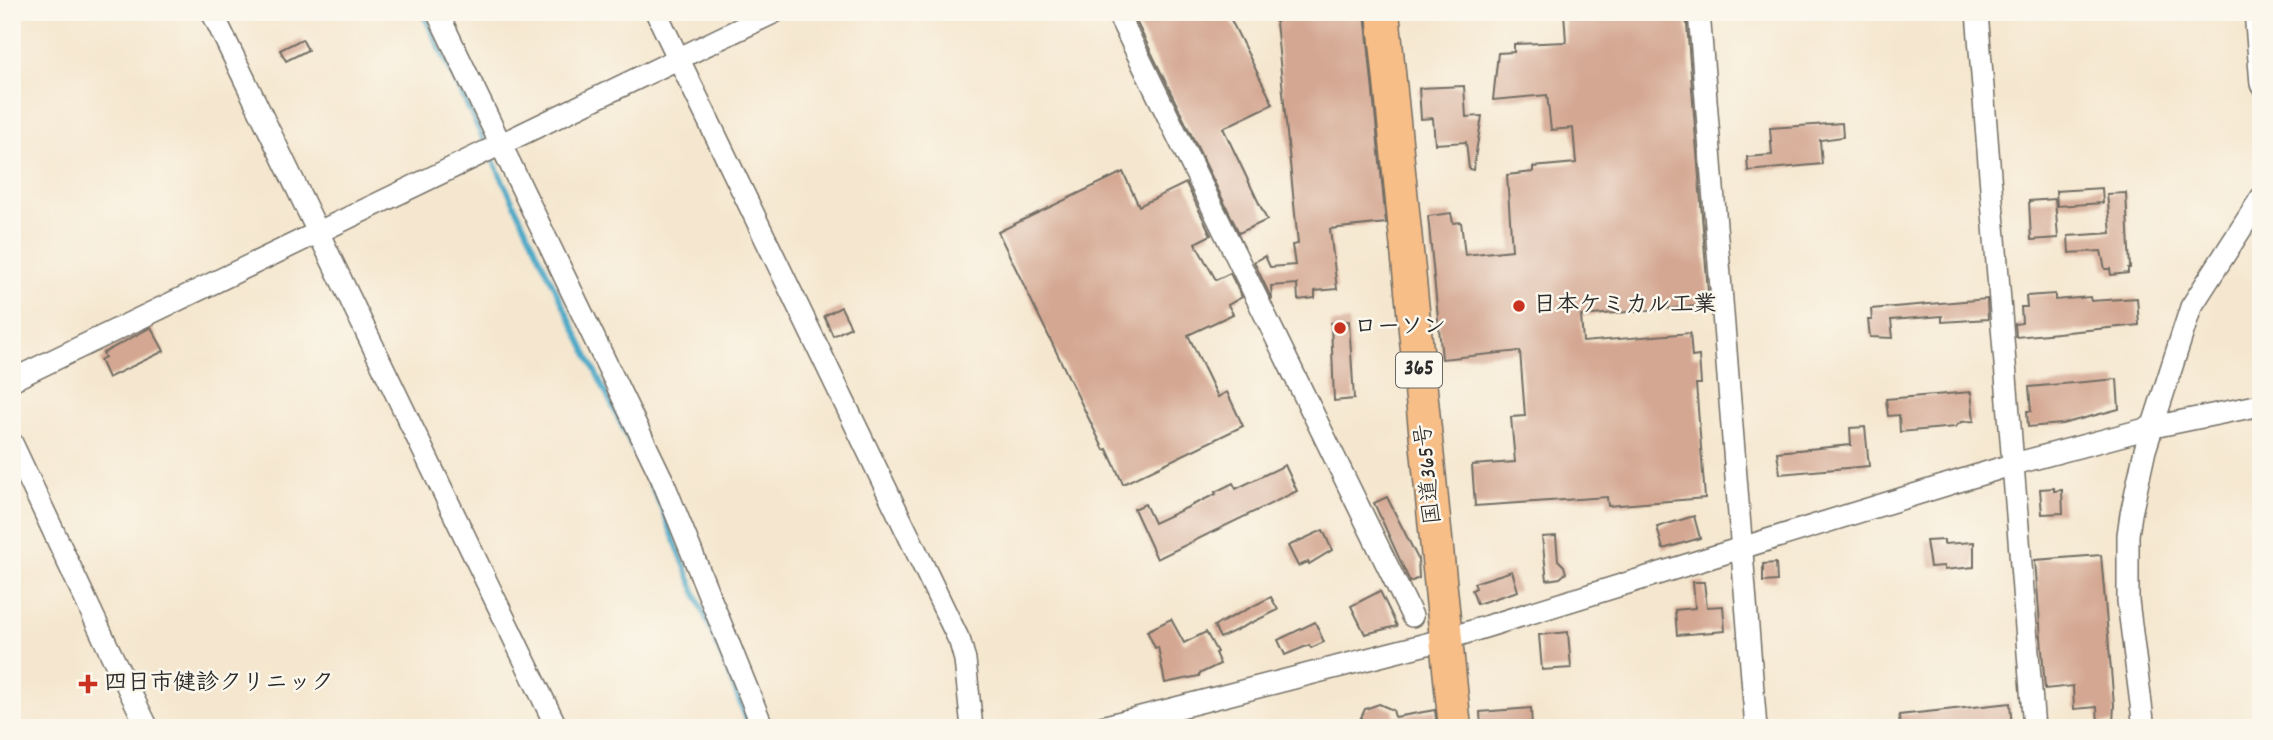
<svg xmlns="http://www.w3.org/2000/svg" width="2273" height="740" viewBox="0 0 2273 740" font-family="Dekko,'Klee One',sans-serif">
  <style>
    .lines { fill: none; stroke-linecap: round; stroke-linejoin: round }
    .stream { stroke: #48a8c7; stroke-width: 5 }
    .building { fill: #d4a792 }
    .minor-casing { stroke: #726d64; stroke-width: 24 }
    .highway-casing { stroke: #726d64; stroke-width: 35 }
    .minor { stroke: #fff; stroke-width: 21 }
    .highway { stroke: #f7be88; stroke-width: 32 }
    .poi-dot { fill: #c8321e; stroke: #fbf7ec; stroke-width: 2.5 }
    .labels { text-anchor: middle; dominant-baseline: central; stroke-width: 5; stroke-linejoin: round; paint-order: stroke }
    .shield { fill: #fbf7ec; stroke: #696865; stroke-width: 2 }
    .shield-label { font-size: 21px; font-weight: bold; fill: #2b2b2b }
    .poi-label { font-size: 23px; font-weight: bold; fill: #2b2b2b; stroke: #fbf7ec; text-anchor: start }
    .street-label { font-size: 23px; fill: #2b2b2b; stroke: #fbf7ec }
  </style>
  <rect width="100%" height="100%" fill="#fbf7ec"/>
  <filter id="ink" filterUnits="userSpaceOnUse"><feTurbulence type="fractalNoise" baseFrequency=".0143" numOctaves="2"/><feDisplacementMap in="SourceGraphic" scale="14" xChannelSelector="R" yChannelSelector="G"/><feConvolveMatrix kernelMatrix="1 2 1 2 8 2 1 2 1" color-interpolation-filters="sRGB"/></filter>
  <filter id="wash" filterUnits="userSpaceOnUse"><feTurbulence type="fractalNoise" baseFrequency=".00686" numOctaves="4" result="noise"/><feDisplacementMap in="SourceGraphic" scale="28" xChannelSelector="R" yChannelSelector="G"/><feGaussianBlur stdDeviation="1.57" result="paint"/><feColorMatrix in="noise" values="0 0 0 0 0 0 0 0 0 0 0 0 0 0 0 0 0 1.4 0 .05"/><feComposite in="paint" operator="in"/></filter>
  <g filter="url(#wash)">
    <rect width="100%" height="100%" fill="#f5e7cf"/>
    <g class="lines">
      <g class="stream">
        <path d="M422,12L486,145"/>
        <path d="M490,154L661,507L750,728"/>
      </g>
    </g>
    <g id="blocks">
      <g class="building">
        <path d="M1155,12H1227L1273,104L1223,128L1267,220L1239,233L1136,21Z"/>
        <path d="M1275,12H1365L1386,223L1330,229L1337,289L1315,291V298L1298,300L1297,284L1271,286L1272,300L1254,262L1265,256L1270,267L1295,265L1292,245L1298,244Z"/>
        <path d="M1564,12H1686L1709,305L1581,316L1583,342L1690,333L1692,357L1699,356L1701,384H1696L1705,498L1608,506L1607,497L1475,506L1472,465L1515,462L1511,417L1525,416L1520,351L1442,359L1428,216L1451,213L1453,223L1461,222L1465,255L1512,250L1507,175L1533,172V167L1576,163L1573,128L1551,130L1547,95L1493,100L1498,53L1514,52V44L1566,42Z"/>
        <path d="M302,39L308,50L286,61L280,50Z"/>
        <path d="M1464,86L1466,117L1482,116L1473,170L1469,169L1466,142L1435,144L1433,118L1421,119L1419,88Z"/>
        <path d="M1842,123L1843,137L1820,140L1822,164L1748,171L1747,157L1772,155L1770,128Z"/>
        <path d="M1123,172L1139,206L1186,183L1211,235L1195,243L1216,280L1230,273L1242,297L1228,305L1233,314L1188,335L1218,397L1227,392L1243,426L1123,484L1107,449L1104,450L998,232Z"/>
        <path d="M2102,188L2103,203L2057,206L2056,191Z"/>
        <path d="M2126,193L2130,268H2128V273L2111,275L2110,269H2105L2101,251L2069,253L2068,236L2111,233L2107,194Z"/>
        <path d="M2055,199L2058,238L2031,240L2029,201Z"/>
        <path d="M2055,294V300L2090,297L2091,301L2137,298L2139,325L2016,337L2015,324L2022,323L2021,307H2027L2026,296Z"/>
        <path d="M1987,299L1988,319L1942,322V316L1891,320L1893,338L1870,337L1868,320H1872L1871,309Z"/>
        <path d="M841,307L851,327L833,336L824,316Z"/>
        <path d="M1349,321L1354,399L1334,401L1331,323Z"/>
        <path d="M151,327L164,351L108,378L100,360L105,357L103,353Z"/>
        <path d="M2117,379L2119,409L2062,424L2028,427L2027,411H2031L2029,387Z"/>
        <path d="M1971,392L1974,421L1961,422L1955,427L1900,432L1899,415L1888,416L1886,399Z"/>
        <path d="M1865,427L1869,466L1780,474L1777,452L1851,445L1850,428Z"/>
        <path d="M1285,465L1297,491L1157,559L1134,509L1145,504L1154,523L1216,494L1215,492L1233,483L1236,489Z"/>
        <path d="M2054,488V491L2062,490L2063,513L2042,514L2040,489Z"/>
        <path d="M1387,497L1418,559L1419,578L1410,582L1374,503Z"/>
        <path d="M1694,516L1700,538L1663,549L1657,527Z"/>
        <path d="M1323,530L1332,550L1309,564L1308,562L1298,566L1288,546Z"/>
        <path d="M1556,536L1558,560L1564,566L1566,573L1560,578L1547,580L1542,537Z"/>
        <path d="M1944,540V544L1974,542V567L1944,570V566L1930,567L1926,541Z"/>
        <path d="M2101,555L2114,705L2113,723L2098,724L2097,707L2074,709L2073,686L2045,689L2035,560Z"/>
        <path d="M1776,563L1777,581L1763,582V564Z"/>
        <path d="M1512,571L1518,591L1477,604L1472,590L1476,588L1474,583Z"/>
        <path d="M1693,582H1704L1707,607L1723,606L1725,631L1677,635L1675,610L1695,608Z"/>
        <path d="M1380,591L1397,626L1365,634L1351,606Z"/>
        <path d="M1271,597L1278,610L1220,638L1214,626Z"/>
        <path d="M1171,619L1184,643L1206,632L1217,652L1215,653L1220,664L1199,674V676L1165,683L1158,647L1155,648L1147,631Z"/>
        <path d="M1315,622L1324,642L1311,648L1309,645L1285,655L1278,640Z"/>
        <path d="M1568,632L1571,668L1542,670L1539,635Z"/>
        <path d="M2010,703L2012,728H1900L1899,715Z"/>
        <path d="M1379,704L1393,710L1395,717L1435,710L1437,728H1356L1365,709Z"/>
        <path d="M1531,708L1532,728H1481L1480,712Z"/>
      </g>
    </g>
  </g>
  <g filter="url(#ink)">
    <use href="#blocks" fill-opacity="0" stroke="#726d64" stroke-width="2"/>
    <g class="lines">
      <g class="minor-casing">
        <g id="minor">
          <path d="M212,12L557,728"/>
          <path d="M437,12L662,479L763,728"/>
          <path d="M656,12L960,642L965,660L972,728"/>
          <path d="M1117,12L1412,616"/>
          <path d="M1699,12L1756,728"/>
          <path d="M1977,12L2034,728"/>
          <path d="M2255,12L2261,84"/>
          <path d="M12,380L775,12"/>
          <path d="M12,443L112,656L148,728"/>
          <path d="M1098,728L1446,639L2014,464L2153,427L2261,405"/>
          <path d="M2144,728L2128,601V535L2131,514L2145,450L2191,307L2261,198"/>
        </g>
      </g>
      <g class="highway-casing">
        <path id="highway" d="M1383,12L1455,728"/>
      </g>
      <use href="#minor" class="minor"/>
      <use href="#highway" class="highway"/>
    </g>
  </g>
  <g class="poi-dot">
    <circle cx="1519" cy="306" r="7"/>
    <circle cx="1340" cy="328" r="7"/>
    <path d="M84.5 673.5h7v7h7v7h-7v7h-7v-7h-7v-7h7z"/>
  </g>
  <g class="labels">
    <rect class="shield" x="1396" y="352.5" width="46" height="35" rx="5"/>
    <g class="shield-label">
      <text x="1419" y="370">365</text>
    </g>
    <g class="poi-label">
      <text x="1533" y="306">日本ケミカル工業</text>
      <text x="1354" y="328">ローソン</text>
      <text x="104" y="684">四日市健診クリニック</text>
    </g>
    <g class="street-label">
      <text transform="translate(1430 474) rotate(-96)">国道365号</text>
    </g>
  </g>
  <rect width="2273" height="740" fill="none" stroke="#fbf7ec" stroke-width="42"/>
</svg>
